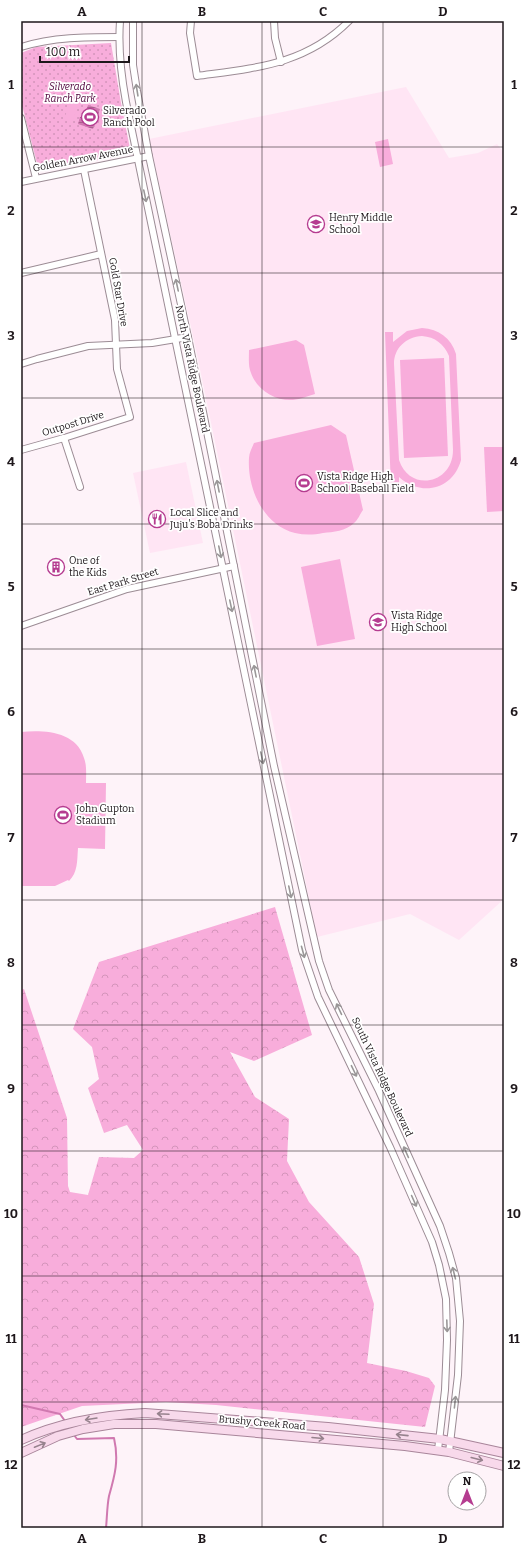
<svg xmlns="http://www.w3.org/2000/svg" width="525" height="1549" viewBox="0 0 525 1549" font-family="Bitter,serif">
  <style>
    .built { fill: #ffe5f4 }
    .forest { fill: url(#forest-crowns) }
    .park { fill: url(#park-dots) }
    .garden { fill: #f8addb; fill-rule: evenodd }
    .water { fill: url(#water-rules) }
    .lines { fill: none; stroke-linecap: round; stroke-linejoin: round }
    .stream { stroke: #d079b0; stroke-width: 2 }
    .minor-casing { stroke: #9c8c95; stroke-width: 8 }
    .major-casing { stroke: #a8859a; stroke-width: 10 }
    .minor { stroke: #fff; stroke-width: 6 }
    .major { stroke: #f8d9eb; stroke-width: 8 }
    .oneway { stroke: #9a9798 }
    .oneway2 { stroke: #96828d }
    .grid { fill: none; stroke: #1e171b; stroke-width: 1; stroke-opacity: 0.55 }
    .labels { text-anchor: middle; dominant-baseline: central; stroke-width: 3.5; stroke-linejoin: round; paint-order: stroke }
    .park-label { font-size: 10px; font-style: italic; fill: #4e003a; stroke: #fff }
    .poi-label { font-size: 10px; fill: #1e171b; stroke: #fff; text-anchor: start }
    .street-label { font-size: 10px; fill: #1e171b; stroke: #fff }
    .neatline { fill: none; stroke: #1e171b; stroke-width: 1.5 }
    .grid-label { font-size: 13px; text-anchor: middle; font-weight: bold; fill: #1e171b }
  </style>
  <defs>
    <pattern id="forest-crowns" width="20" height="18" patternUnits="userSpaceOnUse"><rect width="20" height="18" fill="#f8addb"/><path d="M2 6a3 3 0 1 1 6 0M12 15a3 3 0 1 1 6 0" fill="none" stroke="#d494bb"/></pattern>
    <pattern id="park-dots" width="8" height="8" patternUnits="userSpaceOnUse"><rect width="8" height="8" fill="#f8addb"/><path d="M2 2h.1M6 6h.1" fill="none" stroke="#d494bb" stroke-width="1.8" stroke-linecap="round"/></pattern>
    <pattern id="water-rules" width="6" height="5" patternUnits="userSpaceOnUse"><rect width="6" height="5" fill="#d079b0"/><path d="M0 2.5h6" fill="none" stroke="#a8628e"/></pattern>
  </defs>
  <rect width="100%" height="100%" fill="#fef3f9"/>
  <g class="built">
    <path d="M406,87L449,158L478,153L497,144L504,153V899L459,940L410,914L317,937L195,345L149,139Z"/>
    <path d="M186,462L203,543L150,553L133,473Z"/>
  </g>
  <path class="forest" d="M275,907L312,1035L254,1061L230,1052L255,1097L289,1119L287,1161L309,1202L359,1257L374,1304L367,1363L406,1371L429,1378L435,1386L425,1427L216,1405L166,1402L82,1406L21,1427V990L24,989L67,1118L68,1186L70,1192L88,1195L99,1157L134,1158L143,1150L127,1125L104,1133L88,1088L99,1079L92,1047L73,1029L99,962Z"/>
  <path class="park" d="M111,43L121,103L131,154L39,171L23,109L21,104V53L36,47Z"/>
  <g class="garden">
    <path d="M70,101L79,103L72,123L64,120Z"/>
    <path d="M388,139L393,164L380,167L375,142Z"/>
    <path d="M422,328C439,329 451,338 456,354L461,460C453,490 421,497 399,477V488H391L385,332H393V342L407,331ZM422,336C435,337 444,344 449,356L453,450C453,484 410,493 399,460L394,364C394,348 406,337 422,336Z"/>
    <path d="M296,340L304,345L315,394C307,396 301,399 293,400C275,401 257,390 251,373C248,366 249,358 249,350Z"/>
    <path d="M444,358L448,456L404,458L400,360Z"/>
    <path d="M331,425L346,435L363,510C360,514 358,520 354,523C346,531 333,532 323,533C313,535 304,535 295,533C263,525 247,488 249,458C249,453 252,448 254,443Z"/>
    <path d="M484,447H504V511L487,512Z"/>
    <path d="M340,559L355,639L317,646L301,567Z"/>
    <path d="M21,732C44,730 76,731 84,758C87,766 86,774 86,783H106L105,849L78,848C77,861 78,872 69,881L68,880L55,886H21Z"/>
  </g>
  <path class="water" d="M88,105L100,109L93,129L78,124L80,117H84Z"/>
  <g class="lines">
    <g class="stream">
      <path d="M21,1405L60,1414L65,1421"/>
      <path d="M74,1435L77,1439L114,1438C119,1460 115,1475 109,1496C107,1506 107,1518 106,1528"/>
    </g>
    <g class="minor-casing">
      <g id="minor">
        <path d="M120,21C118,49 121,75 126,102L302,950L318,997L390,1147L432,1242L439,1265L446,1299L447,1340L445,1390L438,1450"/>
        <path d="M133,21V65L137,91L149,156L188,337L274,766L319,961L329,990L379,1091L440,1226L449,1253L456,1278L460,1321L458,1375L449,1452"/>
        <path d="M191,21L190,33L197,76C255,68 305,65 349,21"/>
        <path d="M274,21L275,38L281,62"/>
        <path d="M21,47C53,37 86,37 119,37"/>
        <path d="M21,118L36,178"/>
        <path d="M21,182L149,156"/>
        <path d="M21,273L101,254"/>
        <path d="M21,364L37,359L88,346L152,343L188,337"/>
        <path d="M64,438L80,487"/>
        <path d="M21,450L64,438L130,417L117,369L115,320L84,170"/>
        <path d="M21,626L127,589L234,566"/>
      </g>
    </g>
    <g class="major-casing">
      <g id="major">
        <path d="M21,1440C60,1422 102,1415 145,1413L328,1427L440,1439L504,1453"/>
        <path d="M21,1453L58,1436L83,1429L114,1424H156L405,1446L449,1452L504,1466"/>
      </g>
    </g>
    <use href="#minor" class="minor"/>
    <use href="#major" class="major"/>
  </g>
  <defs><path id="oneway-shaft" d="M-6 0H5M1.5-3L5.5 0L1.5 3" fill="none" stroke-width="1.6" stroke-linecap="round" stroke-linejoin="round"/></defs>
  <g class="oneway">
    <use href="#oneway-shaft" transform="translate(137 90) rotate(-99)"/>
    <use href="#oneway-shaft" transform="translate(145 196) rotate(78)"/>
    <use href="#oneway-shaft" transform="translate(177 285) rotate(-102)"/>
    <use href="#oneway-shaft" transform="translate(218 486) rotate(-101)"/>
    <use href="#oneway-shaft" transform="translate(220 552) rotate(78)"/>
    <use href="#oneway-shaft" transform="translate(231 606) rotate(78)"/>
    <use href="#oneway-shaft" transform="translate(255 671) rotate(-101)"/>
    <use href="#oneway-shaft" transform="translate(262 758) rotate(78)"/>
    <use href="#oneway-shaft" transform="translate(290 892) rotate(78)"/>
    <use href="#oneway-shaft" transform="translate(303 952) rotate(75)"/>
    <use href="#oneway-shaft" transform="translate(339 1009) rotate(-115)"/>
    <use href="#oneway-shaft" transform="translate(354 1071) rotate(64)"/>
    <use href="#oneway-shaft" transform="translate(406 1152) rotate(-114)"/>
    <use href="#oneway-shaft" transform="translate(414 1201) rotate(66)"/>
    <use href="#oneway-shaft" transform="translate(454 1273) rotate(-104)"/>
    <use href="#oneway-shaft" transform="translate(447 1326) rotate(88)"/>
    <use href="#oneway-shaft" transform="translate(455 1402) rotate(-84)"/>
  </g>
  <g class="oneway2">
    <use href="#oneway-shaft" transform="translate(163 1414) rotate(-177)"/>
    <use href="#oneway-shaft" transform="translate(91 1419) rotate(171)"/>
    <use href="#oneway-shaft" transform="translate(402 1435) rotate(-174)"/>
    <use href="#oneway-shaft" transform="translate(318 1438) rotate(5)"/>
    <use href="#oneway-shaft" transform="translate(40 1445) rotate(-22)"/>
    <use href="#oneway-shaft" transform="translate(477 1459) rotate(14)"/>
  </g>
  <path class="grid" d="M142,21V1528M262,21V1528M383,21V1528M21,147H504M21,273H504M21,398H504M21,524H504M21,649H504M21,774H504M21,900H504M21,1025H504M21,1151H504M21,1276H504M21,1402H504"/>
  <defs>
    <g id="stadium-ring" transform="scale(0.9)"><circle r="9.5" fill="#fff" stroke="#b53c90" stroke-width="1.5"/><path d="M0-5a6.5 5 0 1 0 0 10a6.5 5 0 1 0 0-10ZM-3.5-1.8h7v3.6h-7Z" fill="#b53c90"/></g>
    <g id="school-ring" transform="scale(0.9)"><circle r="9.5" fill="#fff" stroke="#b53c90" stroke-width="1.5"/><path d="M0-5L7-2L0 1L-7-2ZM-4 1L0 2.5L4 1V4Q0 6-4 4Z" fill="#b53c90"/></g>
    <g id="restaurant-ring" transform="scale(0.9)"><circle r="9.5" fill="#fff" stroke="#b53c90" stroke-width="1.5"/><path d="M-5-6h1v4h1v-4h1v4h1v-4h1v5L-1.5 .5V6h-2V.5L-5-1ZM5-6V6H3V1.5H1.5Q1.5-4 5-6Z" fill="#b53c90"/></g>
    <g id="building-ring" transform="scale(0.9)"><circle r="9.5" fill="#fff" stroke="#b53c90" stroke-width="1.5"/><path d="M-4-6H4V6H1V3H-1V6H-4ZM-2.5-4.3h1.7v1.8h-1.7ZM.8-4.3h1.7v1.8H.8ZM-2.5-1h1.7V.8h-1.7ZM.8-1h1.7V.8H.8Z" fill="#b53c90"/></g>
  </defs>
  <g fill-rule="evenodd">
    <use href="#stadium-ring" x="90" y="117"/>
    <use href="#school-ring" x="316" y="224"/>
    <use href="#stadium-ring" x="304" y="483"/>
    <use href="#restaurant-ring" x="157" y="519"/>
    <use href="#building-ring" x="56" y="567"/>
    <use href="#school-ring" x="378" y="622"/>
    <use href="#stadium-ring" x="63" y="815"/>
  </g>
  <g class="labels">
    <g class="park-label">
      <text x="70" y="87">Silverado<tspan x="70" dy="12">Ranch Park</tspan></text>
    </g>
    <g class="poi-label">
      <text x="103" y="111">Silverado<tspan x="103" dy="12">Ranch Pool</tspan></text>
      <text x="329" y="218">Henry Middle<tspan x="329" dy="12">School</tspan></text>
      <text x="317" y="477">Vista Ridge High<tspan x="317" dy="12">School Baseball Field</tspan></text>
      <text x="170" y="513">Local Slice and<tspan x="170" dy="12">Juju's Boba Drinks</tspan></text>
      <text x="69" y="561">One of<tspan x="69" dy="12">the Kids</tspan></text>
      <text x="391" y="616">Vista Ridge<tspan x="391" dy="12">High School</tspan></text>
      <text x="76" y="809">John Gupton<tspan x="76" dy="12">Stadium</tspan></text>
    </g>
    <g class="street-label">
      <text transform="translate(83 159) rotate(-11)">Golden Arrow Avenue</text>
      <text transform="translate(118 292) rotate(80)">Gold Star Drive</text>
      <text transform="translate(192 369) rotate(78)">North Vista Ridge Boulevard</text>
      <text transform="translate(73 424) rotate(-17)">Outpost Drive</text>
      <text transform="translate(123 582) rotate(-17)">East Park Street</text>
      <text transform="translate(382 1077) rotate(65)">South Vista Ridge Boulevard</text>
      <text transform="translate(262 1423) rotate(5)">Brushy Creek Road</text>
    </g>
  </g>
  <rect width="525" height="1549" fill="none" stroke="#ffffff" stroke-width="44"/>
  <g transform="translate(467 1491)"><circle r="19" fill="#ffffff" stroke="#a5a2a4"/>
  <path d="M0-3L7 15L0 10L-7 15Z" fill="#b53c90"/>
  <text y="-6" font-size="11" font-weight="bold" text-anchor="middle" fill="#1e171b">N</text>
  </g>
  <path d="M40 56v6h89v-6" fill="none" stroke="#1e171b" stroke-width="2"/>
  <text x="46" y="56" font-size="12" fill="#1e171b" stroke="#ffffff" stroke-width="3" paint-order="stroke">100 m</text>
  <rect x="22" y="22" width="481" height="1505" class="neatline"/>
  <g class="grid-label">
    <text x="82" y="16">A</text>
    <text x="202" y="16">B</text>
    <text x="323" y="16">C</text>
    <text x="443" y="16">D</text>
    <text x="11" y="89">1</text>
    <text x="514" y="89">1</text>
    <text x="11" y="215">2</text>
    <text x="514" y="215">2</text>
    <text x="11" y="340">3</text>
    <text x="514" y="340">3</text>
    <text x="11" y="466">4</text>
    <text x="514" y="466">4</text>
    <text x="11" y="591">5</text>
    <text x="514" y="591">5</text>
    <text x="11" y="716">6</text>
    <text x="514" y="716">6</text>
    <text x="11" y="842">7</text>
    <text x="514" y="842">7</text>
    <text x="11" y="967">8</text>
    <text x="514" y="967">8</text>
    <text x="11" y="1093">9</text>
    <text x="514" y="1093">9</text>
    <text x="11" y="1218">10</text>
    <text x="514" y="1218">10</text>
    <text x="11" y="1343">11</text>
    <text x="514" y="1343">11</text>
    <text x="11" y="1469">12</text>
    <text x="514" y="1469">12</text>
    <text x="82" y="1543">A</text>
    <text x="202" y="1543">B</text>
    <text x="323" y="1543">C</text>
    <text x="443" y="1543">D</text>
  </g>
</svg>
